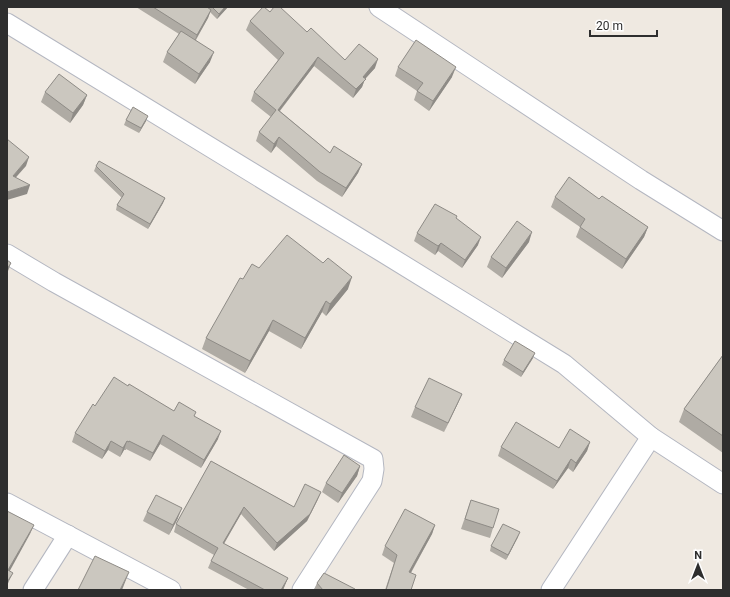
<svg xmlns="http://www.w3.org/2000/svg" width="730" height="597" viewBox="0 0 730 597" font-family="Roboto,sans-serif">
  <style>
    .lines { fill: none; stroke-linecap: round; stroke-linejoin: round }
    .minor-casing { stroke: #b4b7c1; stroke-width: 21 }
    .minor { stroke: #fff; stroke-width: 19 }
    .wall { fill: #afaba4 }
    .shaded-wall { fill: #8e8b86 }
    .building { fill: #cbc7bf; stroke: #8e8b86 }
  </style>
  <rect width="100%" height="100%" fill="#efe9e1"/>
  <g class="lines">
    <g class="minor-casing">
      <g id="minor">
        <path d="M379,7L641,180L723,231"/>
        <path d="M7,23L382,252L564,364L651,437L723,484"/>
        <path d="M7,254L54,282L373,459L374,469L372,481L302,590"/>
        <path d="M7,503L171,590"/>
        <path d="M33,590L68,535"/>
        <path d="M551,590L651,437"/>
      </g>
    </g>
    <use href="#minor" class="minor"/>
  </g>
  <g class="wall">
    <path d="M136,7H228L217,19L210,12L208,18L196,40L210,62L195,84L163,62L167,52L179,34Z"/>
    <path d="M270,12L307,32L345,60L375,68L365,79L362,87L353,98L314,66L280,111L330,153L362,164L358,173L342,197L317,181L276,146L271,153L256,141L259,132L271,117L251,101L254,92L278,60L246,30L250,21Z"/>
    <path d="M398,67L452,77L429,111L414,100L417,91L395,76Z"/>
    <path d="M45,92L87,95L83,105L70,123L41,102Z"/>
    <path d="M126,120L146,121L139,133L124,125Z"/>
    <path d="M96,166L165,198L163,203L148,229L116,210L117,205L122,198L94,171Z"/>
    <path d="M555,197L599,199L648,227L644,237L622,269L576,237L580,227L551,207Z"/>
    <path d="M456,218L478,245L462,268L438,251L435,255L414,241L417,233Z"/>
    <path d="M529,242L502,278L487,267L491,257Z"/>
    <path d="M259,268L348,289L326,316L322,312L301,349L269,331L245,373L202,349L206,338Z"/>
    <path d="M723,355V453L679,422L684,409Z"/>
    <path d="M533,358L521,377L502,365L504,360Z"/>
    <path d="M128,386L174,411L194,416L218,439L201,468L160,444L150,461L126,449V450H124L120,457L108,450L102,459L72,442L75,433L95,406Z"/>
    <path d="M462,394L458,403L444,432L411,417L415,407Z"/>
    <path d="M590,442L587,451L573,472L568,468L553,489L498,456L501,447L559,448Z"/>
    <path d="M211,461L294,507L318,499L307,521L274,551L241,514L224,544L288,578L285,585L283,590H249L208,568L211,561L214,555L174,532L176,524Z"/>
    <path d="M360,466L357,476L338,503L322,492L326,483Z"/>
    <path d="M471,500L493,528L490,538L461,529Z"/>
    <path d="M147,512L178,518L169,535L143,521Z"/>
    <path d="M435,525L432,534L411,573V590H385L394,563L382,555L385,546Z"/>
    <path d="M518,537L506,560L490,551L491,546Z"/>
    <path d="M317,583L355,590H314Z"/>
  </g>
  <g class="shaded-wall">
    <path d="M225,7H228L217,19L219,14Z"/>
    <path d="M211,10L208,18L193,44L197,35Z"/>
    <path d="M214,52L210,62L195,84L199,74Z"/>
    <path d="M318,57L314,66L274,118L278,110Z"/>
    <path d="M378,59L375,68L365,79L362,87L353,98L356,89L363,77Z"/>
    <path d="M456,67L452,77L429,111L433,101Z"/>
    <path d="M87,95L83,105L70,123L73,113Z"/>
    <path d="M148,116L146,121L139,133L141,128Z"/>
    <path d="M279,137L276,146L271,153L274,144Z"/>
    <path d="M29,157L26,166L10,184L13,176Z"/>
    <path d="M362,164L358,173L342,197L346,188Z"/>
    <path d="M30,185L27,194L7,200V192Z"/>
    <path d="M165,198L163,203L148,229L150,224Z"/>
    <path d="M648,227L644,237L622,269L626,259Z"/>
    <path d="M532,232L529,242L502,278L506,268Z"/>
    <path d="M481,237L478,245L462,268L465,260Z"/>
    <path d="M441,243L438,251L435,255L438,246Z"/>
    <path d="M11,263L8,271L7,273V269Z"/>
    <path d="M352,277L348,289L326,316L330,304Z"/>
    <path d="M326,301L322,312L301,349L305,338Z"/>
    <path d="M273,320L269,331L245,373L250,361Z"/>
    <path d="M535,353L533,358L521,377L523,372Z"/>
    <path d="M462,394L458,403L444,432L448,423Z"/>
    <path d="M221,431L218,439L201,468L204,460Z"/>
    <path d="M163,435L160,444L150,461L153,453Z"/>
    <path d="M111,441L108,450L102,459L105,451Z"/>
    <path d="M127,441L124,450L120,457L123,448Z"/>
    <path d="M590,442L587,451L573,472L576,463Z"/>
    <path d="M571,459L568,468L553,489L557,481Z"/>
    <path d="M360,466L357,476L338,503L342,493Z"/>
    <path d="M321,492L318,499L307,521L274,551L277,543Z"/>
    <path d="M244,507L241,514L220,550L223,543Z"/>
    <path d="M182,508L178,518L169,535L173,525Z"/>
    <path d="M34,525L30,534L7,576L8,570Z"/>
    <path d="M435,525L432,534L406,581L409,572Z"/>
    <path d="M520,532L518,537L506,560L508,555Z"/>
    <path d="M129,572L122,590H120Z"/>
    <path d="M13,573L9,581L7,586V582Z"/>
    <path d="M288,578L285,585L283,590H281Z"/>
  </g>
  <g class="building">
    <path d="M153,7H207L211,10L197,35Z"/>
    <path d="M212,7H225L219,14Z"/>
    <path d="M263,7H264L270,12L274,7H280L307,32L311,28L345,60L359,44L378,59L363,77L366,79L356,89L318,57L278,110L330,153L334,146L362,164L346,188L320,172L279,137L274,144L259,132L276,110L254,92L284,53L250,21Z"/>
    <path d="M181,31L214,52L199,74L167,52Z"/>
    <path d="M416,40L456,67L433,101L417,91L423,83L398,67Z"/>
    <path d="M59,74L87,95L73,113L45,92Z"/>
    <path d="M133,107L148,116L141,128L126,120Z"/>
    <path d="M7,139L29,157L13,176L30,185L7,192Z"/>
    <path d="M99,161L165,198L150,224L117,205L124,194L96,166Z"/>
    <path d="M569,177L599,199L602,196L648,227L626,259L580,227L585,219L555,197Z"/>
    <path d="M435,204L457,216L456,218L481,237L465,260L441,243L438,246L417,233Z"/>
    <path d="M517,221L532,232L506,268L491,257Z"/>
    <path d="M287,235L323,263L328,258L352,277L330,304L326,301L305,338L273,320L250,361L206,338L240,278L243,279L252,264L259,268Z"/>
    <path d="M7,260L11,263L7,269Z"/>
    <path d="M515,341L535,353L523,372L504,360Z"/>
    <path d="M723,355V436L684,409Z"/>
    <path d="M114,377L128,386L129,384L174,411L179,402L196,412L194,416L221,431L204,460L163,435L153,453L129,441V442L127,441L123,448L111,441L105,451L75,433L93,404L95,406Z"/>
    <path d="M429,378L462,394L448,423L415,407Z"/>
    <path d="M516,422L559,448L570,429L590,442L576,463L571,459L557,481L501,447Z"/>
    <path d="M344,455L360,466L342,493L326,483Z"/>
    <path d="M211,461L294,507L305,484L321,492L310,514L277,543L244,507L223,543L288,578L281,590H265L211,561L218,548L176,524Z"/>
    <path d="M156,495L182,508L173,525L147,512Z"/>
    <path d="M471,500L499,509L493,528L465,519Z"/>
    <path d="M405,509L435,525L409,572L416,575L411,590H386L397,555L385,546Z"/>
    <path d="M7,511L34,525L8,570L13,573L7,582Z"/>
    <path d="M503,524L520,532L508,555L491,546Z"/>
    <path d="M95,556L129,572L120,590H78Z"/>
    <path d="M324,573L355,589V590H323L317,583Z"/>
  </g>
  <rect width="730" height="597" fill="none" stroke="#2e2e2e" stroke-width="16"/>
  <g transform="translate(698 565)" stroke="#ffffff" stroke-width="3" paint-order="stroke">
  <path d="M0-3L7 15L0 10L-7 15Z" fill="#2e2e2e"/>
  <text y="-6" font-size="11" font-weight="bold" text-anchor="middle" fill="#2e2e2e">N</text>
  </g>
  <path d="M590 30v6h67v-6" fill="none" stroke="#2e2e2e" stroke-width="2"/>
  <text x="596" y="30" font-size="12" fill="#2e2e2e" stroke="#ffffff" stroke-width="3" paint-order="stroke">20 m</text>
</svg>
